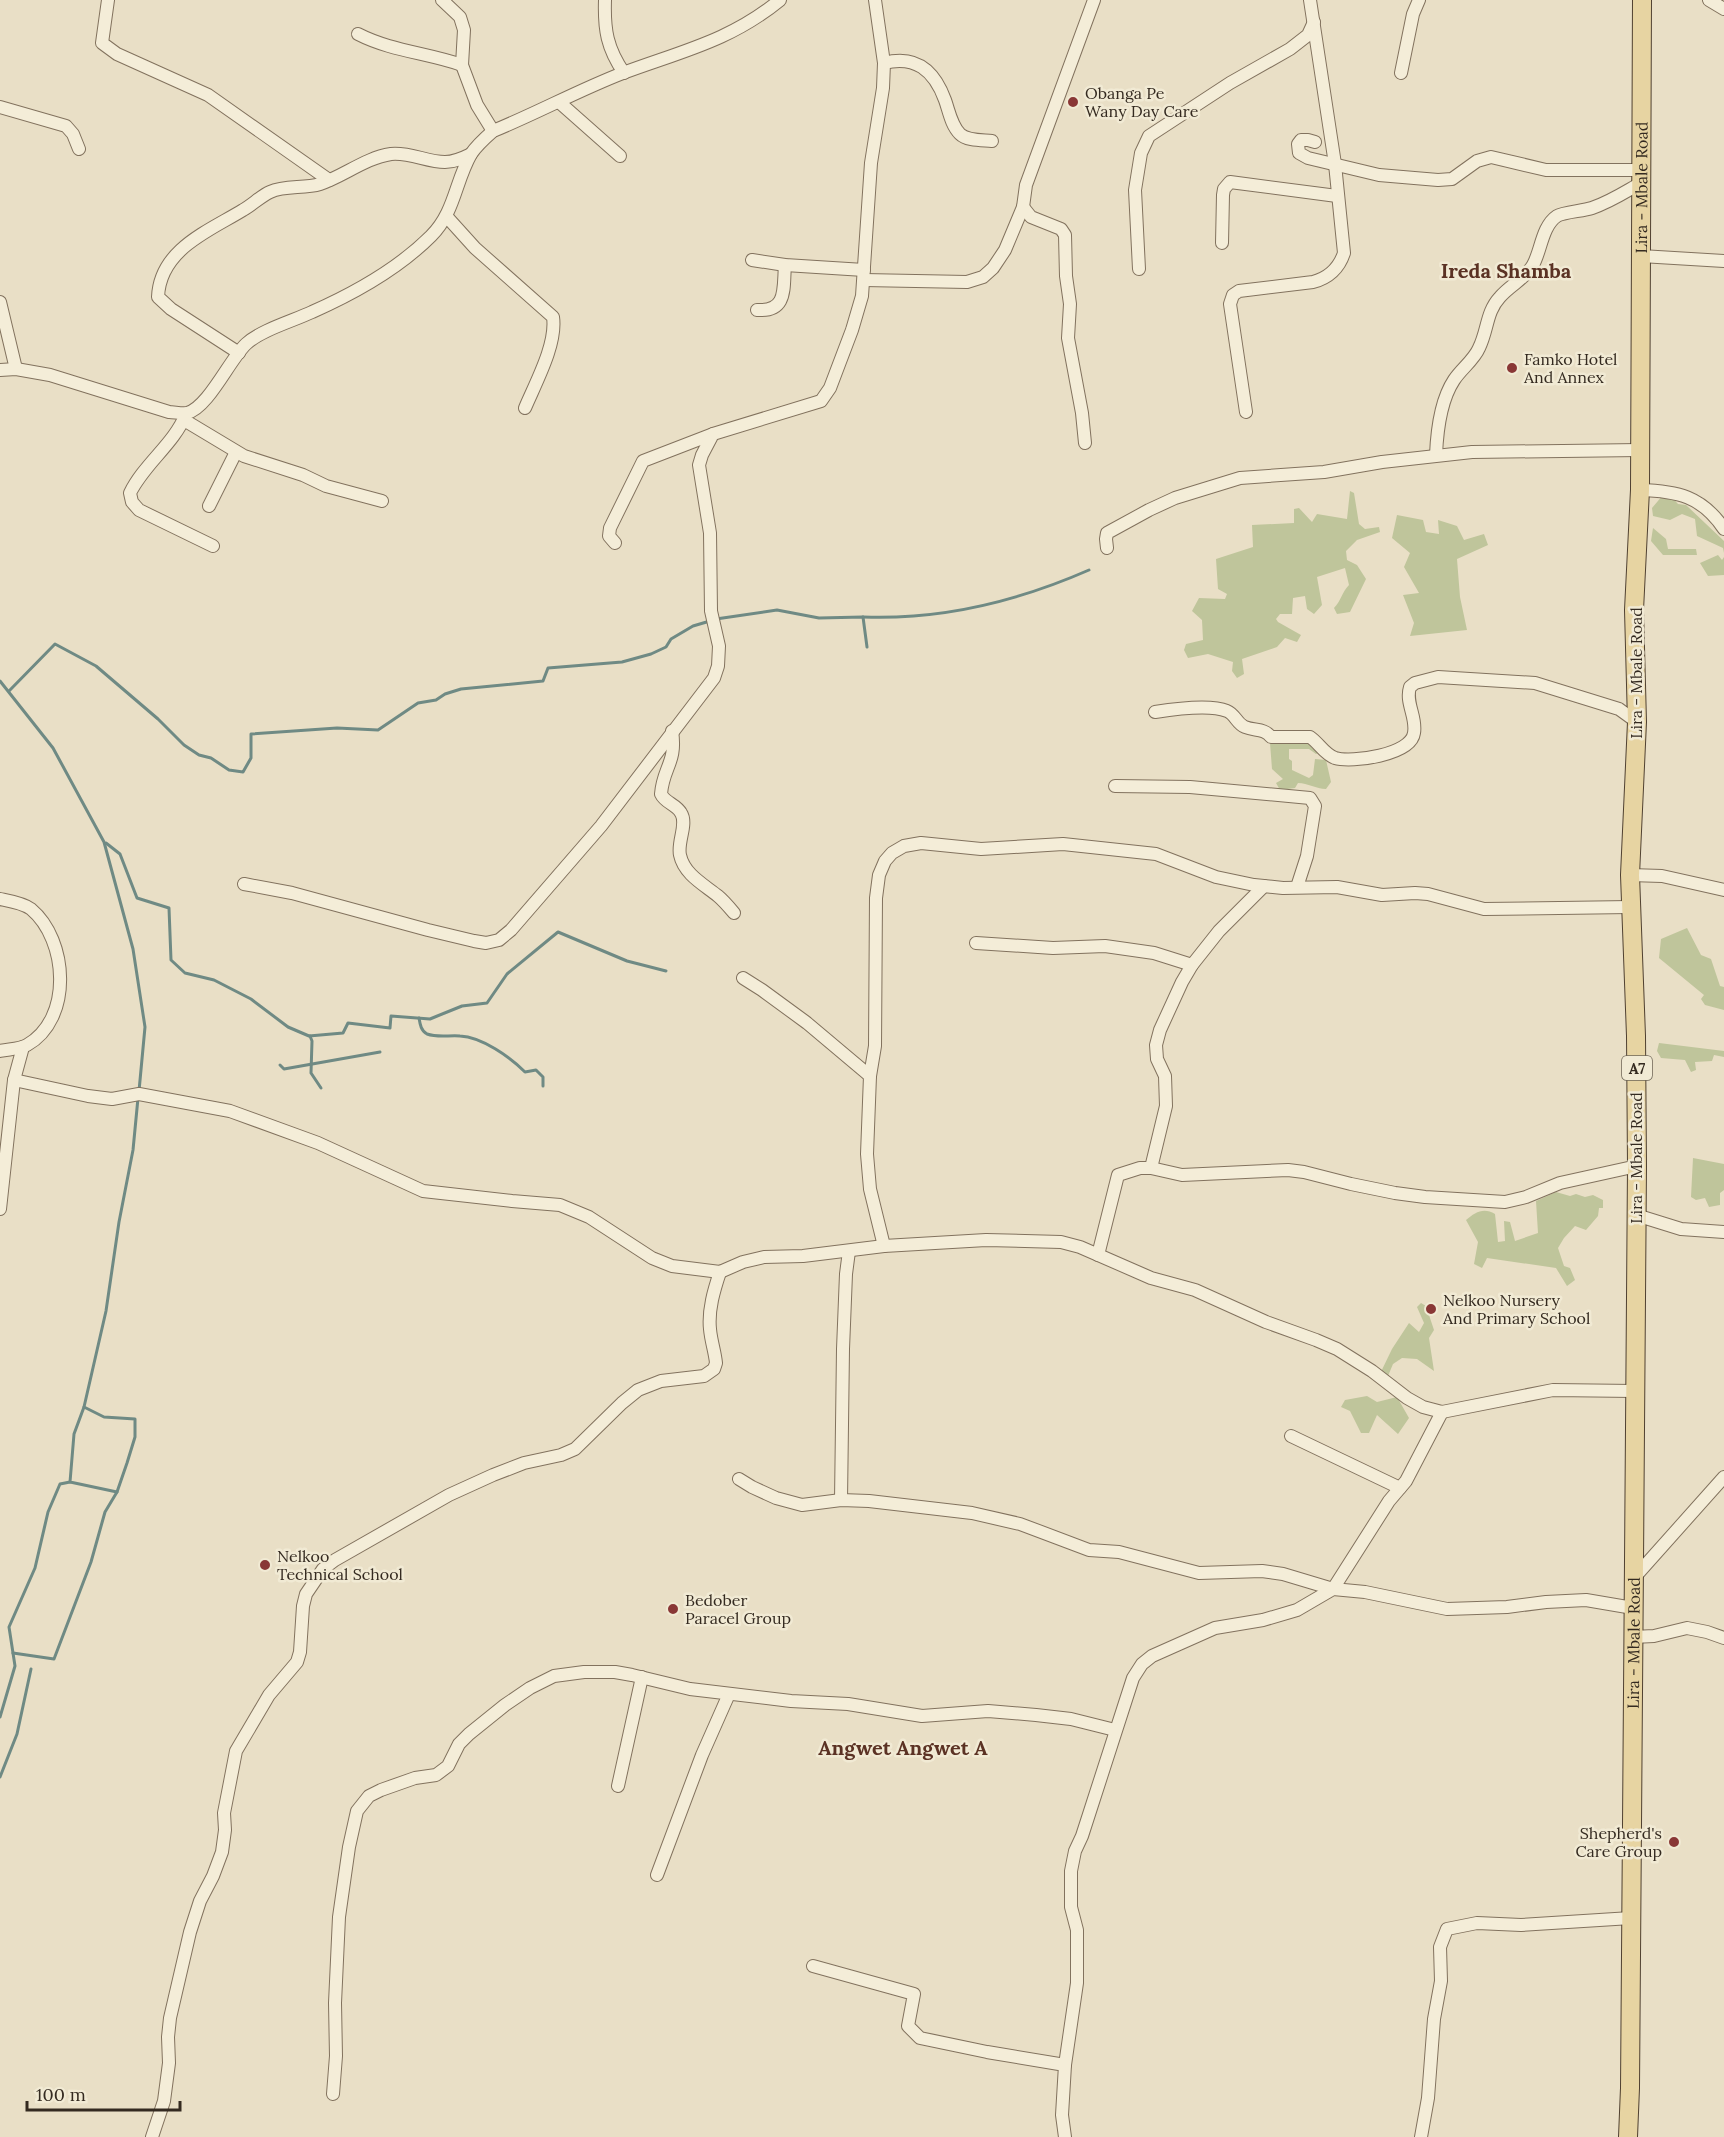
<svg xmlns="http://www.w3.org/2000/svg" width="1724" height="2137" viewBox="0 0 1724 2137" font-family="Lora,serif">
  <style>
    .green { fill: #bfc59b }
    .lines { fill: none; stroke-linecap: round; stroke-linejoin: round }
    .stream { stroke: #6f8a84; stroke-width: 3 }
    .street-casing { stroke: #82725e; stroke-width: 14 }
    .primary-casing { stroke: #504131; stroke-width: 20 }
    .street { stroke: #f4edd8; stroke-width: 12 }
    .primary { stroke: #e7d4a2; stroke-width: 18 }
    .poi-dot { fill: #893735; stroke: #f1ead4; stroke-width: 2 }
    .labels { text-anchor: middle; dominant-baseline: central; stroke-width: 5; stroke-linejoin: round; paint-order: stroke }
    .shield { fill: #f1ead4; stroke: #6d6456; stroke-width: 1.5 }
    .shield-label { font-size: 15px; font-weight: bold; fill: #342a20 }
    .poi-label { font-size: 16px; fill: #342a20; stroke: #f1ead4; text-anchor: start }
    .street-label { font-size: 16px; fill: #342a20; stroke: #f1ead4 }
    .quarter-label { font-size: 20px; font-weight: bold; fill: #5b3224; stroke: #f1ead4 }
  </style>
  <rect width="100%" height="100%" fill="#e9dfc6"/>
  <g class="green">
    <path d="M1350,491L1354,493L1359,524L1365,529L1379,527L1380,532L1357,540L1346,551L1347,560L1357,565L1366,579L1350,612L1337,614L1334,608C1341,601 1342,592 1349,585L1345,568L1317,577L1322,605L1314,614L1307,609L1305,596L1293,598L1292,614H1280L1276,619L1278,622L1301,635L1297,642L1285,638L1277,647L1242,659L1244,674L1237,678L1232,671L1233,662L1208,654L1188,658L1184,650L1186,644L1203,640L1202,620L1192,611L1199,598L1225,599L1227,594L1218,589L1216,559L1253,547L1252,525L1294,523V509L1299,508L1312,522L1317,514L1347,519Z"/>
    <path d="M1663,495H1670L1678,504L1686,505L1724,541V553L1723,548L1697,536L1695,519L1682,514L1670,520L1653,516L1652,508Z"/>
    <path d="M1397,515L1423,520L1426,532L1439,534L1438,520L1457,526L1464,540L1484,534L1488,545L1457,559L1460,597L1467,630L1410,636L1414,623L1403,595L1419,593L1404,567L1410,553L1392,538Z"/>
    <path d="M1653,528L1666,539L1668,549H1696L1697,555H1663L1651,541Z"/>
    <path d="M1718,555L1722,560L1724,557V575L1708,576L1700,563Z"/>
    <path d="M1311,740L1320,752L1316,754L1309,749H1289V759L1292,761V770L1309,778L1313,775L1315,759L1326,760L1331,782L1326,789C1316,789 1308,783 1298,783L1295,788L1280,790L1276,783L1283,779L1272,769L1270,743Z"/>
    <path d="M1687,928L1701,955L1711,959L1720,986L1724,987V1010L1705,1005L1701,999L1704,995L1659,958L1661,939Z"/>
    <path d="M1659,1043L1724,1051V1057L1714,1055L1712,1061L1695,1062L1696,1070L1691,1072L1685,1060L1661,1058L1657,1051Z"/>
    <path d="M1693,1158L1724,1164V1190L1720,1193V1205L1709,1207L1705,1198L1696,1200L1691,1197Z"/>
    <path d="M1556,1192L1570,1196L1576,1194L1585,1197L1593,1195L1603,1200V1208H1599L1598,1216L1586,1230L1575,1226L1564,1238L1558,1248L1564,1266L1570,1268L1575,1280L1567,1286L1556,1268L1487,1258L1482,1268L1474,1264L1478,1242L1466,1220C1475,1212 1484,1207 1495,1214L1498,1242L1505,1241L1504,1221L1510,1222L1515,1241L1538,1233L1536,1201Z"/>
    <path d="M1421,1303L1426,1306L1434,1330L1429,1338L1434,1371L1417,1359L1402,1358L1393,1364L1388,1376L1397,1382L1384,1385L1378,1378L1392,1349L1409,1323L1419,1332L1424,1323L1417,1307Z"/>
    <path d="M1367,1396L1377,1402L1397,1397L1409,1418L1398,1434L1377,1415L1369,1433H1361L1350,1411L1341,1407L1345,1400Z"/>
  </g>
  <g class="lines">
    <g class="stream">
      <path d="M863,617C942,620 1016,602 1089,570"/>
      <path d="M716,619L777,610L819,618L863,617L867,647"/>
      <path d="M0,681L53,748L104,842L133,949L145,1027L139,1091"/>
      <path d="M9,691L55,644L96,666L158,719L184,745L199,755L211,758L229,770L243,772L251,758V734L337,728L378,730L418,703L436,700L445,694L461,689L543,681L548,668L622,662L651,654L666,647L671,639L693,626L710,621"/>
      <path d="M106,843L120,854L137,898L169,908L171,960L185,973L214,980L251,999L288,1027L309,1036L343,1033L348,1023L390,1028L391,1016L430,1019L462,1006L487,1003L507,974L558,932L627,961L666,971"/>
      <path d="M419,1018C420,1024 421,1031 427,1034C438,1038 449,1035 460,1036C482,1037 510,1057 525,1072L536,1070L543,1077V1086"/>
      <path d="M310,1036L312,1041L311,1073L321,1088"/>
      <path d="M280,1065L284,1069L380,1052"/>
      <path d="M84,1407L74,1434L70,1482L117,1492"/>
      <path d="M13,1653L54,1659L91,1562L105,1512L117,1492L127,1463L135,1437V1419L104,1417L84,1407L106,1311L119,1222L133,1150L138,1098"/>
      <path d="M0,1717L15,1666L9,1627L35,1568L48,1512L60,1484L70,1482"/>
      <path d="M0,1777L17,1734L31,1669"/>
    </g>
    <g class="street-casing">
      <g id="street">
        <path d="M108,0L102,43L117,54L208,95L329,180"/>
        <path d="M442,0L460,17L464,30L462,65L477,105L493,131"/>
        <path d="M605,0C604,30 607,48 624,73"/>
        <path d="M1709,0L1724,9"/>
        <path d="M358,34C391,51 428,53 462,65"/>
        <path d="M884,63C915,55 934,70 945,100C949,111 951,125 960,134C967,141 983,140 992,141"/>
        <path d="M1401,73L1413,14L1419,0"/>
        <path d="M559,102L620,156"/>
        <path d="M0,107L66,126L73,134L79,149"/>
        <path d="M1315,142L1308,140H1301L1298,144L1299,153L1308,158L1379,175L1438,180L1452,179L1477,161L1491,157L1546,170H1641"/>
        <path d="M1023,207L1031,217L1061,229L1065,235L1066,276L1070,304L1068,338L1082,413L1085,443"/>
        <path d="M447,217L475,248L553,317C557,344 536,382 525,408"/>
        <path d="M1222,243L1223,195L1224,189L1230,182L1337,196"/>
        <path d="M1641,256L1724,261"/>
        <path d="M752,260L785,265L864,270"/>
        <path d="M1139,269L1135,190L1141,153L1149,136L1230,83L1290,49L1308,35L1314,22"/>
        <path d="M864,280L967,282L983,277L993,268L1005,250L1023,207L1026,185L1094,0"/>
        <path d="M0,302L16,369"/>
        <path d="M757,310C788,312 783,288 785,265"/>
        <path d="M239,353L171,309L158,297C160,249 209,231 243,210C252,205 261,196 270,192C285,185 304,189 320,184C344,176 365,158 391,154C410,152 427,162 445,162C455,162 463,158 471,154"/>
        <path d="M0,370L16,369L50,375L169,412C174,412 182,414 187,413C208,408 230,359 246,344C261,330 293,321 312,312C355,293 398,269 431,236C455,212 455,182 471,154C477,145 485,138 493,131C537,113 579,90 623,73C682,51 730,41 780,0"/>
        <path d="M1246,412L1230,304L1233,295L1239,291L1313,282C1328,278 1339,268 1344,253L1335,164L1310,0"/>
        <path d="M186,414C174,444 144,464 130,493L132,502L139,510L213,546"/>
        <path d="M184,420L244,456L303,475L326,486L382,501"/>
        <path d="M1436,455C1437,431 1440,401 1454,380C1461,369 1474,360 1479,348C1488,330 1486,312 1500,297C1510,285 1525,279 1533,265C1541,251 1542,226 1557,216C1563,212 1583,211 1592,208C1610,202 1625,192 1641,183"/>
        <path d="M1640,490C1677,491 1702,496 1724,529"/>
        <path d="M209,506L236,452"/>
        <path d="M615,543L609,536L610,528L643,461L713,434"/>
        <path d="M1107,548L1106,539L1107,533L1149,510L1175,498L1240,478L1324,472L1382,462L1472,452L1640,450"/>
        <path d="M1155,712C1174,709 1210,704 1227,711C1235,714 1237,724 1245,727C1255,731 1264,728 1271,737H1310C1319,743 1324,754 1335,758C1352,763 1411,755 1414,733C1417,717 1405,703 1410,687L1415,683L1438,677L1535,683L1619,709L1637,722"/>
        <path d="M672,731C677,763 663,767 661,794C665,803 676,804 681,813C688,824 677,842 680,855C684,874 703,884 718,896C724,901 729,907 734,913"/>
        <path d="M1115,786L1190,787L1310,798L1315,806L1307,856L1297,887"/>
        <path d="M1630,875L1662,876L1724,890"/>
        <path d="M244,884L292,893L428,930L474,941L486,943L499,940L511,930L601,826L714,678L718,666L719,646L711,611L710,533L699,465L702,455L713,434L821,401L830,388L852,330L862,296L871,163L883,88L884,63L875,0"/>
        <path d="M0,899C10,901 23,903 31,909C68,940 73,1019 27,1045C20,1049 9,1049 0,1051"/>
        <path d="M976,943L1053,948L1105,946L1154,953L1192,965"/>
        <path d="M743,978L762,990L807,1023L870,1076"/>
        <path d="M14,1080L88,1096L112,1099L139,1094L230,1111L318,1143L423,1191L512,1201L560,1205L589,1217L652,1258L672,1266L720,1272L743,1262L764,1257L803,1256L884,1246L986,1240L1061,1242L1080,1247L1151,1278L1195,1290L1266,1322L1316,1340L1337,1349L1372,1371L1407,1398L1423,1407L1442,1412L1553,1390L1634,1391"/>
        <path d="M1151,1168L1166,1106L1165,1076L1157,1059L1156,1045L1160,1030L1182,982L1192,965L1219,931L1264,886"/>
        <path d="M0,1209L14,1080L23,1047"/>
        <path d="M1636,1215L1681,1229L1724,1232"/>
        <path d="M884,1246L870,1189L867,1154L870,1076L875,1046L876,898L879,875L885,861L892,853L904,846L921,843L981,849L1063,844L1156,854L1216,877L1254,885L1283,888L1337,887L1382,895L1415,893L1428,894L1484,909L1630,907"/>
        <path d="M1098,1255L1118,1175L1140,1168H1151L1182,1175L1288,1170L1304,1172L1351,1184L1395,1193L1425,1197L1505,1202L1526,1197L1560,1183L1637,1166"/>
        <path d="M1291,1436L1400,1488"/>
        <path d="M739,1479L752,1487L776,1498L802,1505L841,1500L869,1501L972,1513L1020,1524L1089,1550L1119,1552L1199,1573L1262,1571L1283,1574L1333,1589L1389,1501L1406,1481L1442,1412"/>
        <path d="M841,1500L843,1349L846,1274L849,1251"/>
        <path d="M1633,1579L1724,1477"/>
        <path d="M1633,1637L1654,1636L1687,1628L1707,1632L1724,1638"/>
        <path d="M618,1786L642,1677"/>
        <path d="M657,1875L702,1755L729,1694"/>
        <path d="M813,1966L914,1994L908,2026L920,2038L987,2052L1065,2065L1062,2115L1065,2137"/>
        <path d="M1065,2065L1077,1983V1930L1071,1907V1871L1075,1851L1082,1836L1133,1678L1142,1664L1152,1656L1215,1628L1263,1620L1297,1610L1333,1589L1365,1592L1447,1609L1507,1607L1546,1602L1586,1600L1633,1608"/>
        <path d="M333,2094L336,2056L335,2003L339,1917L349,1847L357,1811L369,1796L381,1790L415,1778L436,1775L448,1766L459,1744L469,1734L505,1705L530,1688L554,1676L584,1672H615L632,1675L690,1689L791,1701L848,1704L922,1716L988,1711L1036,1715L1071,1719L1115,1730"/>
        <path d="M152,2137L164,2101L169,2063L168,2037L170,2018L190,1932L200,1901L213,1876L222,1852L225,1830L224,1813L236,1751L269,1695L297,1662L300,1652L303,1606L306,1594L323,1569L335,1560L449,1495L493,1475L524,1463L561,1455L575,1449L622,1403L638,1390L661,1381L704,1376L714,1369L716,1363C715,1352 711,1341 710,1329C708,1310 714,1290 720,1272"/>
        <path d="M1421,2137L1428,2098L1434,2019L1441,1981L1440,1947L1447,1929L1477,1923L1521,1925L1631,1918"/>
      </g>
    </g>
    <g class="primary-casing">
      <g id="primary">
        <path id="s1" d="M1628,2137L1630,2088L1637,1166L1636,1036L1630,875L1637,722L1634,610L1640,490L1642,0"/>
      </g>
    </g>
    <use href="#street" class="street"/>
    <use href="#primary" class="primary"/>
  </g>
  <g class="poi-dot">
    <circle cx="1073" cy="102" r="6"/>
    <circle cx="1512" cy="368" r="6"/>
    <circle cx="1431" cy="1309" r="6"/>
    <circle cx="265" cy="1565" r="6"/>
    <circle cx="673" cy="1609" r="6"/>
    <circle cx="1674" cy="1842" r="6"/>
  </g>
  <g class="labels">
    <rect class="shield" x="1622" y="1056" width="30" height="24" rx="4.5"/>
    <g class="shield-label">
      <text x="1637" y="1068">A7</text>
    </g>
    <g class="poi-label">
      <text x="1085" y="93">Obanga Pe<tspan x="1085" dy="18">Wany Day Care</tspan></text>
      <text x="1524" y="359">Famko Hotel<tspan x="1524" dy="18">And Annex</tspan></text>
      <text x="1443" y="1300">Nelkoo Nursery<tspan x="1443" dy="18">And Primary School</tspan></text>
      <text x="277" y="1556">Nelkoo<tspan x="277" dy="18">Technical School</tspan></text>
      <text x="685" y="1600">Bedober<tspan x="685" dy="18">Paracel Group</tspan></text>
      <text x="1662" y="1833" text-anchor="end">Shepherd's<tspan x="1662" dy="18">Care Group</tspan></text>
    </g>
    <g class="street-label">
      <text stroke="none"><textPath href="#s1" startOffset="1950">Lira - Mbale Road</textPath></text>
      <text transform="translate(1636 673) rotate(-90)">Lira - Mbale Road</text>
      <text transform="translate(1636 1158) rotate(-90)">Lira - Mbale Road</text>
      <text stroke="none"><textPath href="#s1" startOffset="494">Lira - Mbale Road</textPath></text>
    </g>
    <g class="quarter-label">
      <text x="1506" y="270">Ireda Shamba</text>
      <text x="903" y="1747">Angwet Angwet A</text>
    </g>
  </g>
  <path d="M27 2101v9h153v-9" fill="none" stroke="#342a20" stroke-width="3"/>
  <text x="36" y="2101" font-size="18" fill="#342a20" stroke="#f1ead4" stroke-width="4.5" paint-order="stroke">100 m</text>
</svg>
